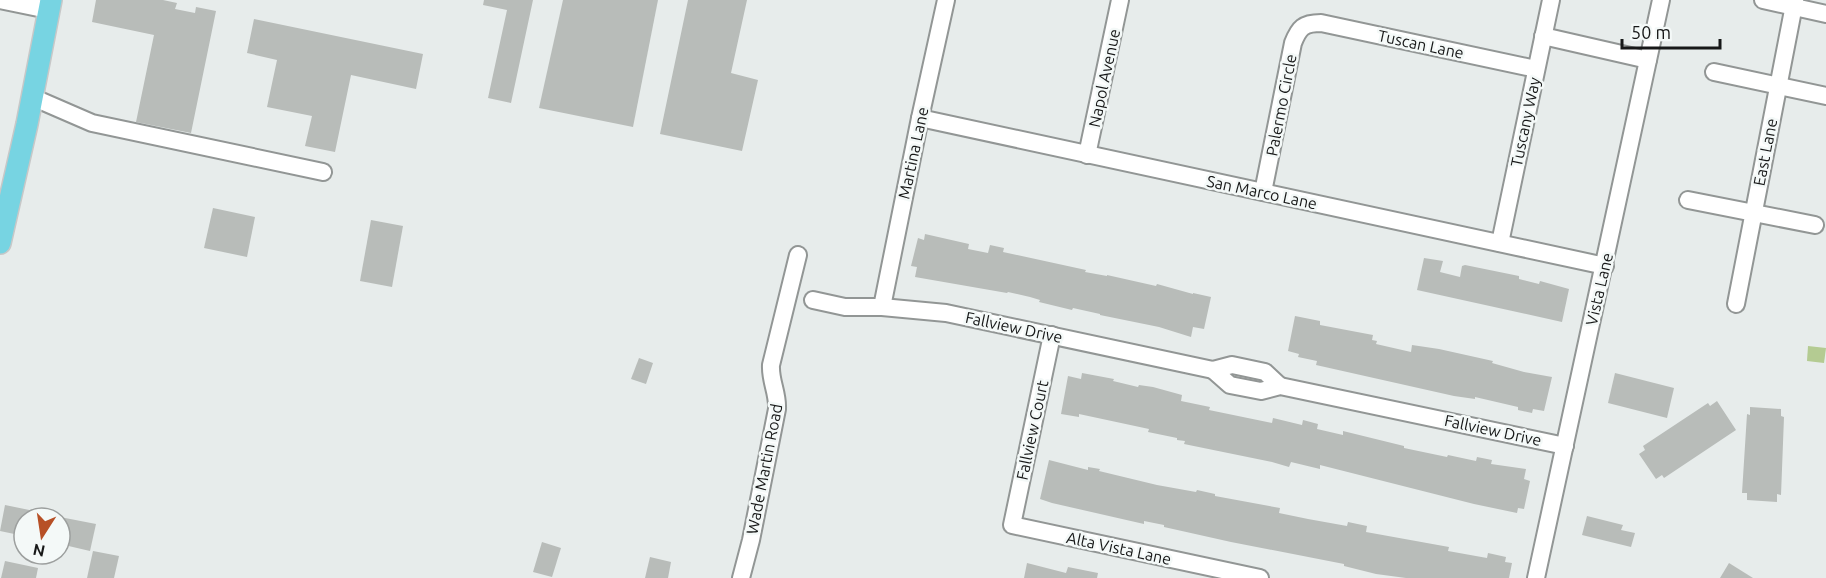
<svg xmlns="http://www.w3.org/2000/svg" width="1826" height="578" viewBox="0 0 1826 578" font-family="Ubuntu,sans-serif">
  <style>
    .green { fill: #b4cb92 }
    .building { fill: #b8bcb9 }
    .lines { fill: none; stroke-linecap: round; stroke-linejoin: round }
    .minor-casing { stroke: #929695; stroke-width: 20 }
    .major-casing { stroke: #c7c8c8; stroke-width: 24 }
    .minor { stroke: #fff; stroke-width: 16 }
    .major { stroke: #77d4e2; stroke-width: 21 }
    .labels { text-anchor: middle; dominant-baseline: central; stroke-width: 5; stroke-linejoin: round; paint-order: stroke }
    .street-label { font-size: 16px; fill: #171818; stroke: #f4f9f8 }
  </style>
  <rect width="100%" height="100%" fill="#e7eceb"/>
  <path class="green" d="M1808,346L1826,348L1824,363L1807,361Z"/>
  <g class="building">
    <path d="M96,0H163L177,3L175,9L195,13L196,7L216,11L191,133L136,122L154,35L92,22Z"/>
    <path d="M484,0H533L511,103L488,98L507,10L483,5Z"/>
    <path d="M563,0H658L633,127L539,108Z"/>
    <path d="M688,0H747L731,73L758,80L742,151L660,134Z"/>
    <path d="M254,19L423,54L416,89L351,75L335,152L305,146L312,116L267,107L277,60L247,53Z"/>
    <path d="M213,208L255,217L247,257L204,248Z"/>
    <path d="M371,220L403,226L392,287L360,281Z"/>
    <path d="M925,234L969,244L968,249L988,253L990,245L1004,248L1003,252L1086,270L1085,272L1107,276V275L1156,286L1157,284L1193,294V293L1211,297L1204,329L1193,327L1191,337L1159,327L1100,315V314L1073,308L1072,310L1039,302L1040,300L1030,297L1008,292L1007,293L915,277L917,267L911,266L918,238L924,240Z"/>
    <path d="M1424,258L1443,261L1440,272L1460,277L1462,266L1465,265L1519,276V279L1539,284L1540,281L1569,289L1562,322L1417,290Z"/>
    <path d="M1295,316L1320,321V325L1373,335L1372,340L1377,341L1376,344L1411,352L1412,345L1439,349L1493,361L1492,363L1524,372L1552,377L1544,411L1533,409L1532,413L1518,410V407L1475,397V399L1454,396L1316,365L1317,361L1298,357L1299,354L1288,351Z"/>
    <path d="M639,358L653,363L646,384L631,379Z"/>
    <path d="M1082,373L1114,379L1113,381L1138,387L1139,385L1153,387L1182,395L1181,401L1210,407L1209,410L1272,423L1273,418L1302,425L1303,420L1318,424L1317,429L1343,435V431L1404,446V448L1447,457L1448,455L1476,461L1477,457L1492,460L1491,464L1526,469L1524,479L1530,481L1524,509L1518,508L1517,513L1474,504L1320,465V469L1291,462L1289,467L1272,462L1184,444L1185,441L1177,440V438L1148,432L1149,429L1079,414V417L1061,414L1068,376L1081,379Z"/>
    <path d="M1615,373L1674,388L1667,418L1608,403Z"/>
    <path d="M1717,401L1736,430L1664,478L1662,475L1656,479L1639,454L1645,450L1643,446L1708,403L1710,406Z"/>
    <path d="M1750,407L1781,409V416L1784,417L1781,495L1777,494V502L1747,500V493H1742L1747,414L1750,415Z"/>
    <path d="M1049,460L1088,470V467L1100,469L1099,471L1157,485L1196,492L1197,490L1215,494V496L1280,508L1279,513L1308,519L1347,526L1348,522L1367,526L1366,532L1449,547L1448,551L1487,558L1488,553L1506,557L1505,562L1512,563L1509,578H1406L1376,574L1344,566V564L1231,542L1164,527V525L1144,521V524L1052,503L1040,499Z"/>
    <path d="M5,505L44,513L43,518H24V536L0,531Z"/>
    <path d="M1587,516L1623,525L1621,530L1635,533L1631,547L1582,535Z"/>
    <path d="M60,517L96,524L90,551L60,544Z"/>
    <path d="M542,542L561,548L552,577L533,572Z"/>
    <path d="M93,551L119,556L114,578H87Z"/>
    <path d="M650,557L671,562L668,578H645Z"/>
    <path d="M5,561L38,568L36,578H1Z"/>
    <path d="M1027,563L1066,573L1068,567L1098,573L1097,578H1024Z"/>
    <path d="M1729,563L1753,578H1720Z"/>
  </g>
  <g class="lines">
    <g class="minor-casing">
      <g id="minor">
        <path d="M0,0L48,10"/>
        <path d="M1763,0L1826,14"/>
        <path d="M1543,36L1648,60"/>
        <path d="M1714,72L1826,96"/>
        <path d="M32,97L92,123L323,172"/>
        <path d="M920,118L1605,266"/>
        <path d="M1087,155L1120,0"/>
        <path d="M1263,192L1293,43C1299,28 1303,23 1321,23L1536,69"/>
        <path d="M1688,200L1815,225"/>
        <path d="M1500,243L1551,0"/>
        <path d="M813,300L845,307H882L946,313L1213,370L1232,365L1265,372L1280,386"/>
        <path d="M1736,304L1795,0"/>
        <path d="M882,307L920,118L946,0"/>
        <path d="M1052,335L1012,525L1260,578"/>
        <path d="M1213,370L1230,385L1261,391L1280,386L1565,446"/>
        <path d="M741,578L751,540L777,409C778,393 770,381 771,365L798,255"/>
        <path d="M1536,578L1661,0"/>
      </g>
    </g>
    <g class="major-casing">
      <path id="major" d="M0,243L27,124L51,0"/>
    </g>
    <use href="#minor" class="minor"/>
    <use href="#major" class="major"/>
  </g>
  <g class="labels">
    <g class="street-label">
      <text transform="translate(1421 44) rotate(12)">Tuscan Lane</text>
      <text transform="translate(1104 78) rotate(-78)">Napol Avenue</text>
      <text transform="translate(1281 105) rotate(-79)">Palermo Circle</text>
      <text transform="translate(1525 122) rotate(-78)">Tuscany Way</text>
      <text transform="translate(1765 152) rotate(-79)">East Lane</text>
      <text transform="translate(913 153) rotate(-78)">Martina Lane</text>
      <text transform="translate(1262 192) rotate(12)">San Marco Lane</text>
      <text transform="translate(1599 289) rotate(-77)">Vista Lane</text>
      <text transform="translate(1014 327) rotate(12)">Fallview Drive</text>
      <text transform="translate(1032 430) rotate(-78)">Fallview Court</text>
      <text transform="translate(1493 430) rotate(12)">Fallview Drive</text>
      <text transform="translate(764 469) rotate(-79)">Wade Martin Road</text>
      <text transform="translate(1119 548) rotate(12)">Alta Vista Lane</text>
    </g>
  </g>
  <g transform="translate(42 536) rotate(192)"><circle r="28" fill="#f4f9f8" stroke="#9c9f9e" stroke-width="1.5"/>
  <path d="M0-4.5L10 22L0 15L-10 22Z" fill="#b75026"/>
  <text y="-9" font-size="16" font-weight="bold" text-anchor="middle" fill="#171818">N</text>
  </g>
  <path d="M1622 39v9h98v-9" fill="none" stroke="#171818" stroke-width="3"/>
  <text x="1631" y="39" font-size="18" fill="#171818" stroke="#f4f9f8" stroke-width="4.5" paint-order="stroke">50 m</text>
</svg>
